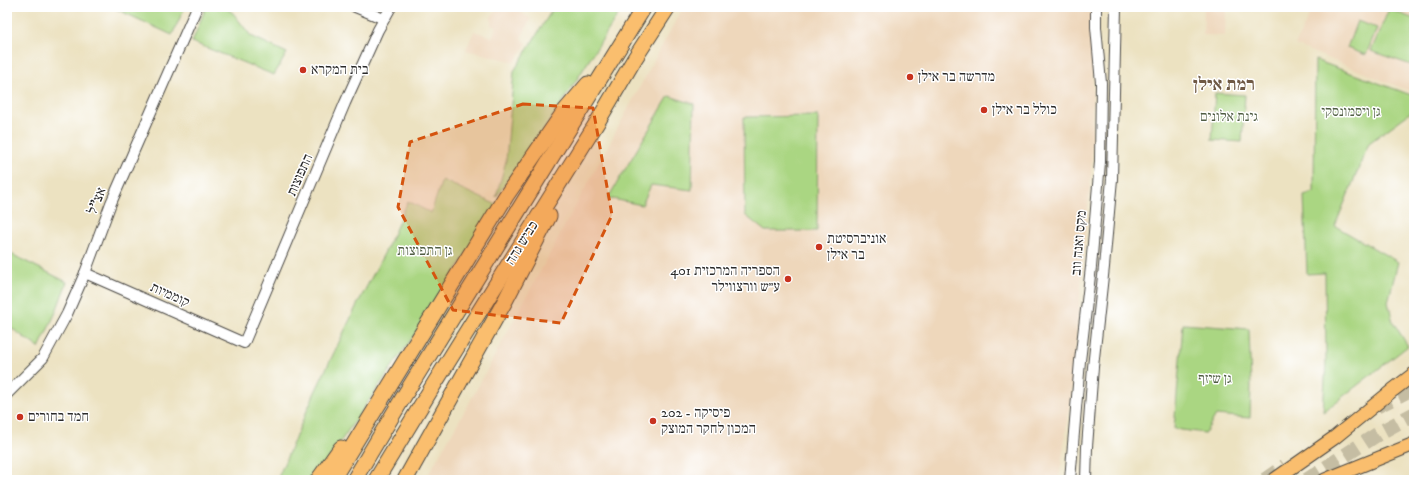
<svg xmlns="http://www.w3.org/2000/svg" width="1421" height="487" viewBox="0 0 1421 487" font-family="'IM FELL DW Pica','Frank Ruhl Libre',serif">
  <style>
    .built { fill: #eed7bb }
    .green { fill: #aad682; stroke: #6a8056 }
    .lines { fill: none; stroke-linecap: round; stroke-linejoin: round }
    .highway-tunnel { stroke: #c5bda3; stroke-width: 15; stroke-dasharray: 15 8; stroke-linecap: butt }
    .minor-casing { stroke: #484642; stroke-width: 12 }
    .major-casing { stroke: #484642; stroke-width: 15 }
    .highway-casing { stroke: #484642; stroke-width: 17 }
    .minor { stroke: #fff; stroke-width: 10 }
    .major { stroke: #fabe6e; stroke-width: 13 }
    .highway { stroke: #fabe6e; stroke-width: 15 }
    .marked { fill: #d5540f; fill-opacity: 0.2; stroke: #d5540f; stroke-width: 3; stroke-dasharray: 8 5; stroke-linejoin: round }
    .poi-dot { fill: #c8321e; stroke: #fff; stroke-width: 1.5 }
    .labels { text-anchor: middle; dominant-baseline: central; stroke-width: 3; stroke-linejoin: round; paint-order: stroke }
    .poi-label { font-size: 14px; fill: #2b2b2b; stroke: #fff; text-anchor: start }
    .park-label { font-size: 14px; fill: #515e45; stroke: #fff }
    .street-label { font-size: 14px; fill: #2b2b2b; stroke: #fff }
    .district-label { font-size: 18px; font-weight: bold; fill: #6f5944; stroke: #fff }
  </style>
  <rect width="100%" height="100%" fill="#fff"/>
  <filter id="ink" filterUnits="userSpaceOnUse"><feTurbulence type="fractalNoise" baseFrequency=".025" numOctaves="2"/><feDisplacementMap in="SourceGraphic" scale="8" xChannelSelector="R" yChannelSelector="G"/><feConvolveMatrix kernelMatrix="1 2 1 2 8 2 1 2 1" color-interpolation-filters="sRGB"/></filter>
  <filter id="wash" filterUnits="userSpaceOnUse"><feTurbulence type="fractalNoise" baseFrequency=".012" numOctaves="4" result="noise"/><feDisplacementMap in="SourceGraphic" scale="16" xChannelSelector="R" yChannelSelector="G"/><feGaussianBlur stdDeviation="0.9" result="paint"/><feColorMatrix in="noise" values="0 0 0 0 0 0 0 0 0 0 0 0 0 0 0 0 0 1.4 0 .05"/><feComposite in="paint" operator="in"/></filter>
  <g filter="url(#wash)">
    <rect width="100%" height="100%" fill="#ece2c1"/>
    <g class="built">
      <path d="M499,7H513L531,19L521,38L527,43L515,62L466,50L474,31L492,37L496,27L491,25V17Z"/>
      <path d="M683,7H1093L1092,162L1072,388L1059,480H425L468,405Z"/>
      <path d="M1204,7H1226L1225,36L1203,35Z"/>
      <path d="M1313,7H1414V93L1295,45Z"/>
    </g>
    <g class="green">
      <path d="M112,7H185L172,35Z"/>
      <path d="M206,7H224L233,13L251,36L287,53L274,75L192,42Z"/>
      <path d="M554,7H623L549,123L496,197L506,161L514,71Z"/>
      <path d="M1389,9L1414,19V66L1371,51Z"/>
      <path d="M1357,21L1377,28L1366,55L1347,48Z"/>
      <path d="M1315,60L1414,96V110L1369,143L1335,226L1398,262L1388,302L1393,322L1408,346L1323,412L1326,361L1325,273L1307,274L1304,195L1314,192Z"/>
      <path d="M1215,93L1245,95L1242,142L1212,140Z"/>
      <path d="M669,96L694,104L692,190L651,185L642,205L608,198Z"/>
      <path d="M818,116L817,231H765L745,215L744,117Z"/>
      <path d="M442,180L497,205L432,309L314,480H277L315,392L356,307L388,246L408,201L431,213Z"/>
      <path d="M7,245L9,253L67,282L55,314L39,348L7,325Z"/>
      <path d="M1183,324L1249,329L1251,387L1250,418L1216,415L1205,433L1174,429Z"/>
    </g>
  </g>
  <g filter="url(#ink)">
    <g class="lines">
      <g class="highway-tunnel">
        <path d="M1377,406L1414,388"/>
        <path d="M1265,480L1285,466"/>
        <path d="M1307,480L1381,432L1414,414"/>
      </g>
      <g class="minor-casing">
        <g id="minor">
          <path d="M355,7L384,19"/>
          <path d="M85,273L244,343L345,103L378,30L391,7"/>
          <path d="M7,394L43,358L67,314L85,273L111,203L197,7"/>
          <path d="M1070,480L1080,361L1091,267L1100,162L1101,83L1096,27V7"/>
          <path d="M1086,480L1087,447L1093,367L1104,267L1112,179L1116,7"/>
        </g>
      </g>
      <g class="major-casing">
        <g id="major">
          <path d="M1274,480L1334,438L1393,390L1414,374"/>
          <path d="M1325,480L1414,444"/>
        </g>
      </g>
      <g class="highway-casing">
        <g id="highway">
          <path d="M318,480L341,448"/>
          <path d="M332,480L506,196L564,112L588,84"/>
          <path d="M354,480L404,396L644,7"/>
          <path d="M376,480L436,381L598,121L635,58L668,7"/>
          <path d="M405,480L505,301L549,216"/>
        </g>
      </g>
      <use href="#minor" class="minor"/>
      <use href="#major" class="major"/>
      <use href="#highway" class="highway"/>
    </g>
  </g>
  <path class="marked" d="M523,104L593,108L612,215L561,323L453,310L398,207L410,142Z"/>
  <g class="poi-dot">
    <circle cx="303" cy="70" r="4"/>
    <circle cx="910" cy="77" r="4"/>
    <circle cx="984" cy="110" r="4"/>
    <circle cx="819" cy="247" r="4"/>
    <circle cx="788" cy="279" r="4"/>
    <circle cx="20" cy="417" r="4"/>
    <circle cx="653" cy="421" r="4"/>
  </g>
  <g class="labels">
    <g class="poi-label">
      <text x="311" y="70">בית המקרא</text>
      <text x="918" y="77">מדרשה בר אילן</text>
      <text x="992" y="110">כולל בר אילן</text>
      <text x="827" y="239">אוניברסיטת<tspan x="827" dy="16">בר אילן</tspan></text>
      <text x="780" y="271" text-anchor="end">401 הספריה המרכזית<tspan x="780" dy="16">ע״ש וורצווילר</tspan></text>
      <text x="661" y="413">202 - פיסיקה<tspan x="661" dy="16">המכון לחקר המוצק</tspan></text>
      <text x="28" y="417">חמד בחורים</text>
    </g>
    <g class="park-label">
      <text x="1351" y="112">גן ויסמונסקי</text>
      <text x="1229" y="117">גינת אלונים</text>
      <text x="425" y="251">גן התפוצות</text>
      <text x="1215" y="379">גן שיזף</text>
    </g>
    <g class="street-label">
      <text transform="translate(300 175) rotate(-66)">התפוצות</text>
      <text transform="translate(97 201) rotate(-68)">אצ"ל</text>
      <text transform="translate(522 243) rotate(-58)">כביש גהה</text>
      <text transform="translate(1079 243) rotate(-85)">מקס ואנה ווב</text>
      <text transform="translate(170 295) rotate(24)">קוממיות</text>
    </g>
    <g class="district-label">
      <text x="1224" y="85">רמת אילן</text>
    </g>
  </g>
  <rect width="1421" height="487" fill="none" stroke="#fff" stroke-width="24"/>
</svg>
